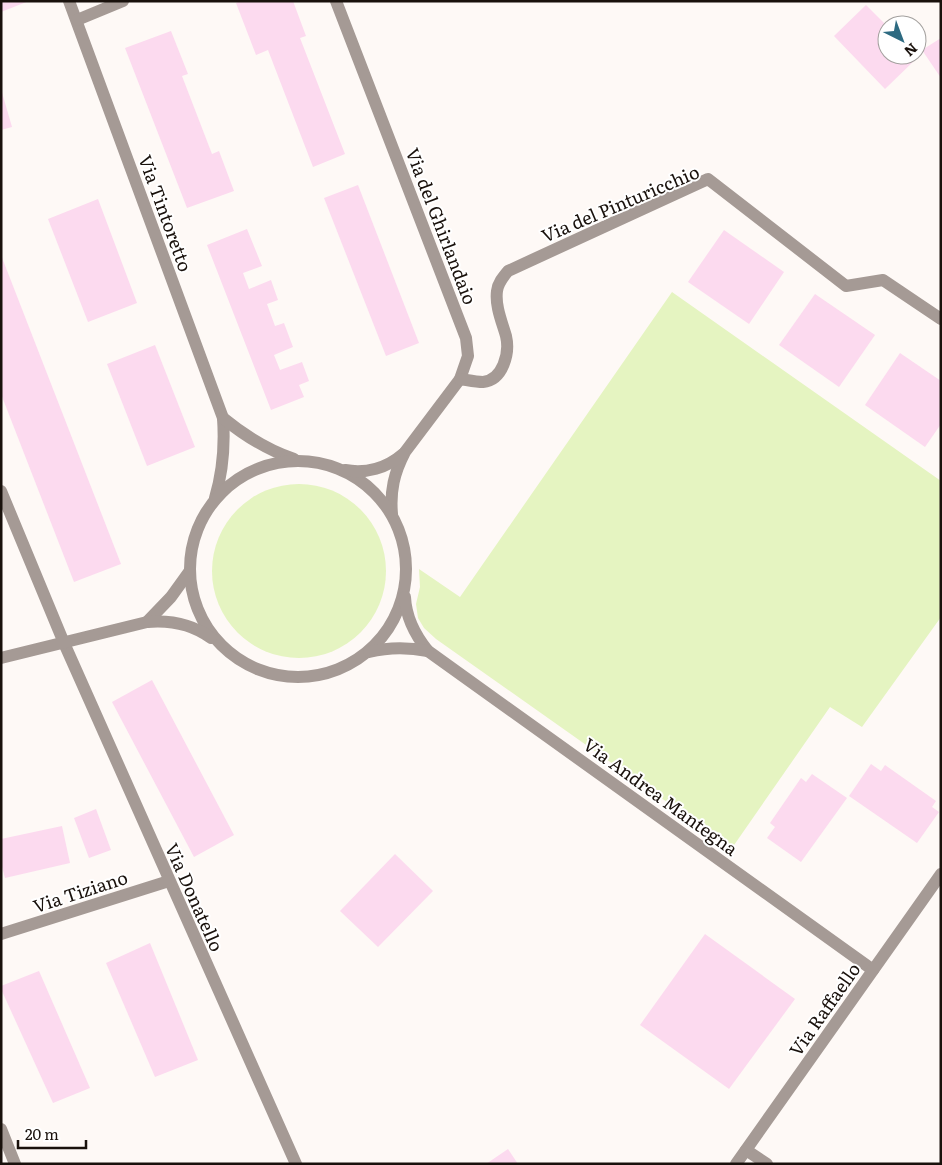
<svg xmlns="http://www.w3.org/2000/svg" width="942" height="1165" viewBox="0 0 942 1165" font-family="Literata,serif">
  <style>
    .green { fill: #e5f4c1 }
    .building { fill: #fcdaef }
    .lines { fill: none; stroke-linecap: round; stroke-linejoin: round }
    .minor { stroke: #a59a95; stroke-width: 12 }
    .labels { text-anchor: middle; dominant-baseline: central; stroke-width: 4; stroke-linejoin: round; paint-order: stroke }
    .street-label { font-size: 18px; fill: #19110c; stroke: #fff }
  </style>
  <rect width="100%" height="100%" fill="#fef9f6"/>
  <g class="green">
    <path d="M672,292L941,481V617L862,727L830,707L732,848L436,639L424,628L418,618L416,604L420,587L419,569L460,597Z"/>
    <circle cx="299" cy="571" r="87"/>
  </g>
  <g class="building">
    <path d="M1,1H29L1,12Z"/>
    <path d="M241,1H293L306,36L300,38L345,154L313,167L268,50L256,55L236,3Z"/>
    <path d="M866,5L887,26V55H916L918,57L885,89L834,36Z"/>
    <path d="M171,31L188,74L182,76L212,154L219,151L234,191L187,208L125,48Z"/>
    <path d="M941,38V78L922,50Z"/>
    <path d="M1,89L12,127L1,130Z"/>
    <path d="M358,185L419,343L386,356L324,198Z"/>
    <path d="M98,199L137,303L88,322L48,219Z"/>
    <path d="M247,229L262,266L243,273L249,289L271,280L278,300L267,304L275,326L284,323L293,347L274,355L280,370L302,362L309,381L299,385L304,397L271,410L207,245Z"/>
    <path d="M724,230L784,272L749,324L688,282Z"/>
    <path d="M1,255L121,564L74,582L1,394Z"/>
    <path d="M815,294L875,335L839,387L779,345Z"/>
    <path d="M155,345L195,447L147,466L107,364Z"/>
    <path d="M900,353L941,381V424L925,447L865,405Z"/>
    <path d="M152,680L234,835L194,857L112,702Z"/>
    <path d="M871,764L881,771L885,765L936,801L932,807L939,812L917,843L849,796Z"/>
    <path d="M812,774L847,798L801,862L767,838L775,827L770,823L801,778L806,782Z"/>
    <path d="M96,809L111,850L89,858L74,818Z"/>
    <path d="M62,826L70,863L5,878L1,863V839Z"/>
    <path d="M395,854L433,891L378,947L340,911Z"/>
    <path d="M705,934L795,999L729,1089L640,1025Z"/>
    <path d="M150,943L198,1060L155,1077L106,963Z"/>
    <path d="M39,971L90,1088L53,1103L1,989V986Z"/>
    <path d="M508,1149L518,1164H486Z"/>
  </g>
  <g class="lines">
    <g class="minor">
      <path d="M69,1L223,418C225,446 223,471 215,498"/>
      <path d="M336,1L466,338L468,356L460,379L405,452C394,473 390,491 392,514"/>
      <path d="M77,20L123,1"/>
      <path d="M460,379C467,380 476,382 483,382C503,380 510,353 506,336C502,322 495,306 497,291C498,283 503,277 508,271L708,179L846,286L883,280L941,319"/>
      <path d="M223,418C245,436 267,450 294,459"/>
      <circle cx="298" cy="569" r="108"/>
      <path d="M345,470C366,474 387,468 403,454"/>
      <path d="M1,491L64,643L296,1164"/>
      <path d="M405,597C406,618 415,635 428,651L873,970"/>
      <path d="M147,622L171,597L189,572"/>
      <path d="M369,652C389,647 407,647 428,651"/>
      <path d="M1,658L147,622C170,620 192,624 211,638"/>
      <path d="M1,934L169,881"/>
      <path d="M1,1129L15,1164"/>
      <path d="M746,1150L767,1164"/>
      <path d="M736,1164L941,874"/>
    </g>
  </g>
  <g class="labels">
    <g class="street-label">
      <text transform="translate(620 203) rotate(-23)">Via del Pinturicchio</text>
      <text transform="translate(166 213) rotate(70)">Via Tintoretto</text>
      <text transform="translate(442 226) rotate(69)">Via del Ghirlandaio</text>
      <text transform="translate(661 796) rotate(36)">Via Andrea Mantegna</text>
      <text transform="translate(80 891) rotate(-18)">Via Tiziano</text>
      <text transform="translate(195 897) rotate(66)">Via Donatello</text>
      <text transform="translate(824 1009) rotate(-55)">Via Raffaello</text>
    </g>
  </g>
  <rect width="942" height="1165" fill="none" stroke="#19110c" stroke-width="5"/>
  <g transform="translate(902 40) rotate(138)"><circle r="24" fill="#ffffff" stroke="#a3a09e"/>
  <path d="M0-4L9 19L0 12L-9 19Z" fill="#2d6a81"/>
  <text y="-8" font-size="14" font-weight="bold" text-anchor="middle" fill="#19110c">N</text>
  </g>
  <path d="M18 1140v8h68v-8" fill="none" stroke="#19110c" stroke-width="2.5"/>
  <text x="25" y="1140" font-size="15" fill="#19110c" stroke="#ffffff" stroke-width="4" paint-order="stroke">20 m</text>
</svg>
